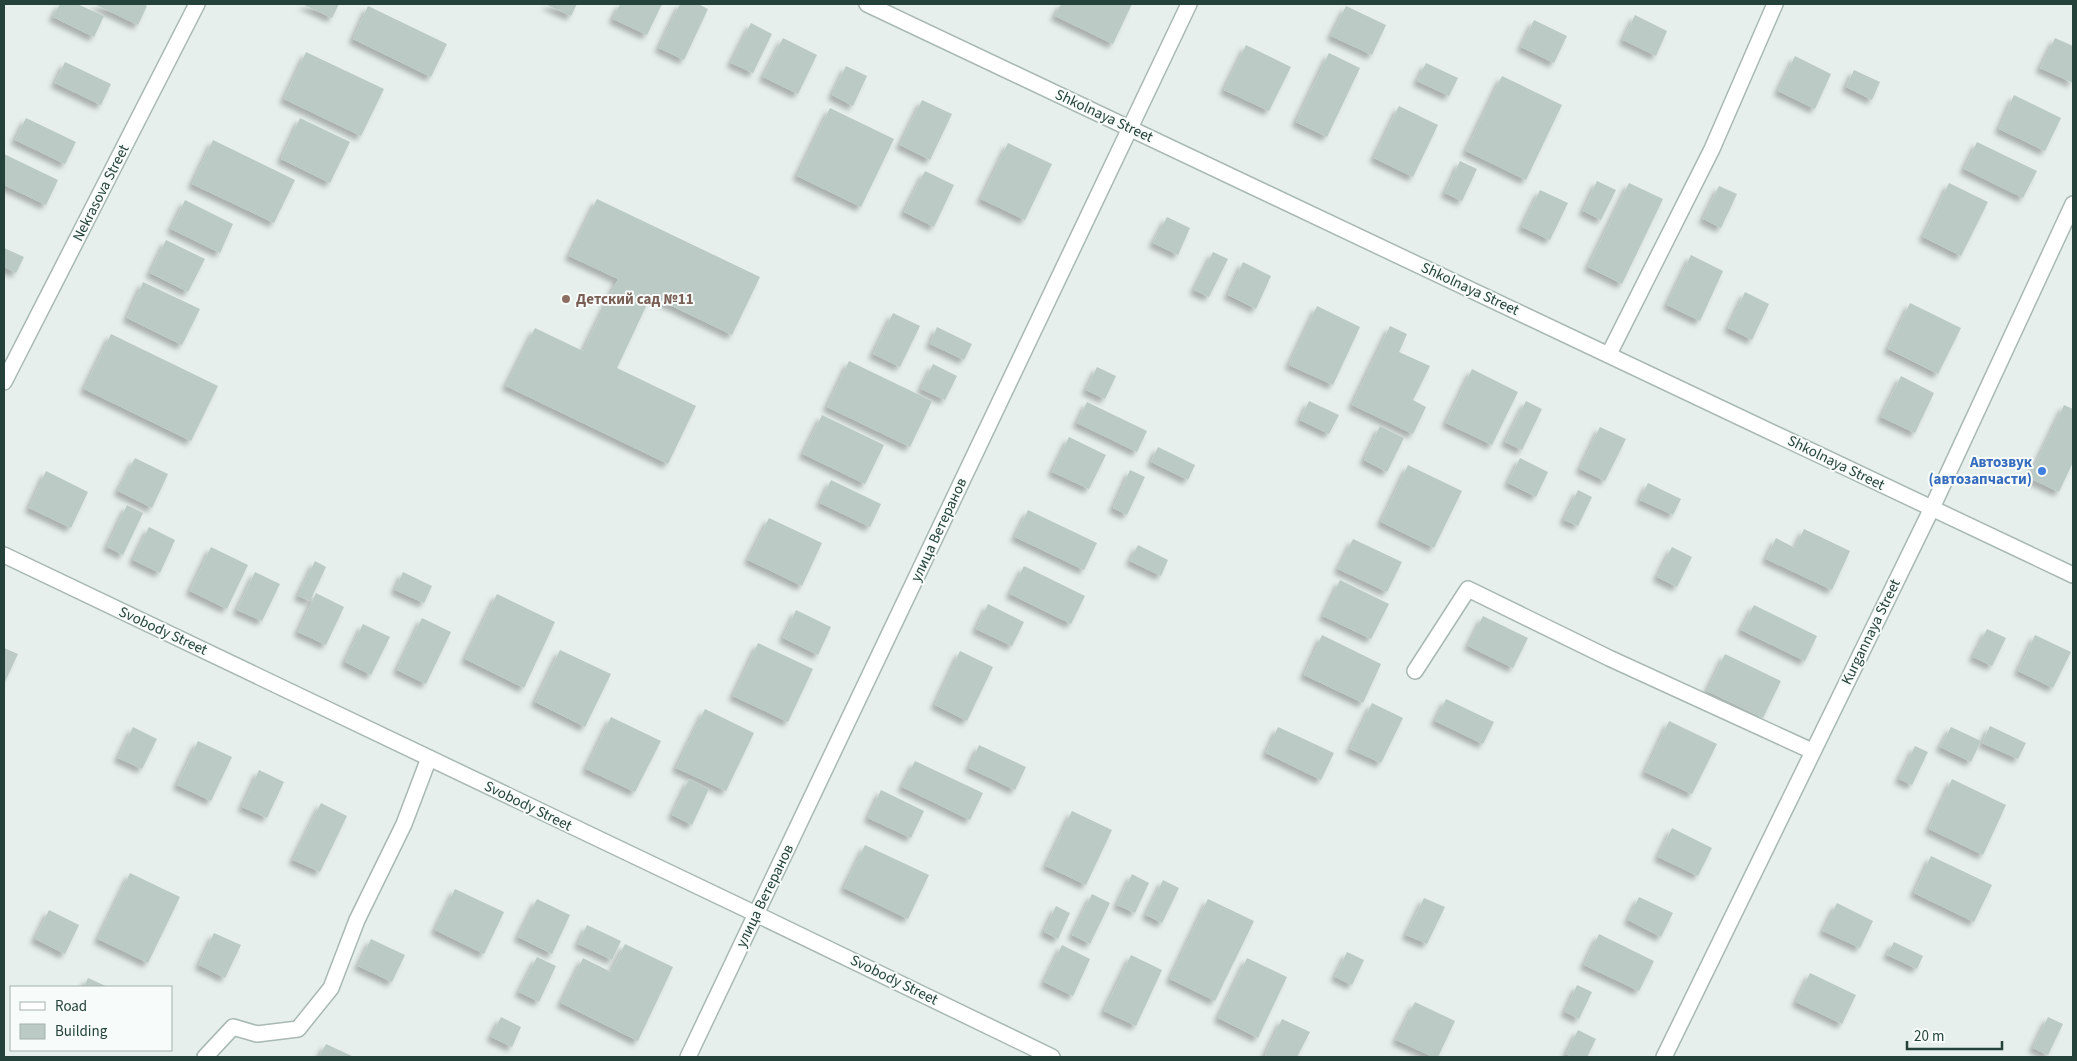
<svg xmlns="http://www.w3.org/2000/svg" width="2077" height="1061" viewBox="0 0 2077 1061" font-family="'Source Sans 3',sans-serif">
  <style>
    .building { fill: #bbcac4; filter: url(#shadow) }
    .lines { fill: none; stroke-linecap: round; stroke-linejoin: round }
    .minor-casing { stroke: #a8b8b2; stroke-width: 18 }
    .minor { stroke: #fff; stroke-width: 15 }
    .education-dot { fill: #8d6e63; stroke: #f7fbf9; stroke-width: 2 }
    .shop-dot { fill: #3f7fe0; stroke: #f7fbf9; stroke-width: 2 }
    .labels { text-anchor: middle; dominant-baseline: central; stroke-width: 4; stroke-linejoin: round; paint-order: stroke }
    .street-label { font-size: 15px; fill: #24423a; stroke: #f7fbf9 }
    .education-label { font-size: 15px; font-weight: bold; fill: #785e54; stroke: #f7fbf9; text-anchor: start }
    .shop-label { font-size: 15px; font-weight: bold; fill: #366cbe; stroke: #f7fbf9; text-anchor: end }
  </style>
  <defs>
    <filter id="shadow"><feDropShadow dx="-4.5" dy="4.5" stdDeviation="2.5" flood-color="#0004"/></filter>
  </defs>
  <rect width="100%" height="100%" fill="#e6efeb"/>
  <g class="building">
    <path d="M60,4H77L104,16L94,37L53,17Z"/>
    <path d="M94,4H143L147,6L138,25Z"/>
    <path d="M302,4H339L332,18Z"/>
    <path d="M545,4H577L571,16Z"/>
    <path d="M620,4H662L647,35L613,19Z"/>
    <path d="M680,4H698L708,9L684,60L659,48Z"/>
    <path d="M1061,4H1132L1113,44L1055,16Z"/>
    <path d="M368,6L447,44L431,77L353,39Z"/>
    <path d="M1346,6L1386,25L1372,55L1331,36Z"/>
    <path d="M1635,15L1667,31L1656,56L1623,40Z"/>
    <path d="M1534,20L1567,36L1554,63L1521,47Z"/>
    <path d="M751,23L772,34L753,73L731,63Z"/>
    <path d="M783,38L817,55L798,94L763,77Z"/>
    <path d="M2055,38L2073,46V83L2040,68Z"/>
    <path d="M1246,45L1291,67L1269,111L1224,90Z"/>
    <path d="M306,52L384,89L361,136L284,99Z"/>
    <path d="M1329,53L1360,68L1327,137L1296,122Z"/>
    <path d="M1795,56L1831,74L1815,109L1778,91Z"/>
    <path d="M65,62L111,84L101,105L55,83Z"/>
    <path d="M1426,63L1458,78L1449,96L1417,81Z"/>
    <path d="M846,66L867,76L853,106L832,95Z"/>
    <path d="M1854,70L1880,82L1872,100L1846,87Z"/>
    <path d="M1502,76L1562,105L1526,180L1466,151Z"/>
    <path d="M2014,95L2061,118L2045,151L1999,129Z"/>
    <path d="M922,100L952,114L930,160L900,145Z"/>
    <path d="M1399,106L1438,125L1413,177L1374,158Z"/>
    <path d="M830,108L894,139L861,207L797,176Z"/>
    <path d="M26,118L76,142L65,164L15,140Z"/>
    <path d="M300,118L350,142L330,183L281,159Z"/>
    <path d="M213,140L295,180L274,223L192,184Z"/>
    <path d="M1977,142L2037,171L2023,198L1964,169Z"/>
    <path d="M1008,143L1052,164L1025,220L981,199Z"/>
    <path d="M4,154L58,180L46,205L4,185Z"/>
    <path d="M1460,161L1477,169L1462,201L1445,193Z"/>
    <path d="M925,171L954,185L934,227L904,212Z"/>
    <path d="M1597,181L1616,190L1601,220L1583,211Z"/>
    <path d="M1629,183L1663,199L1622,284L1588,267Z"/>
    <path d="M1949,183L1988,202L1961,256L1923,237Z"/>
    <path d="M1719,186L1737,194L1721,228L1703,219Z"/>
    <path d="M1540,190L1568,203L1550,240L1522,227Z"/>
    <path d="M597,199L760,277L732,335L651,296L617,368L696,406L668,464L506,386L535,328L583,351L618,279L569,256Z"/>
    <path d="M185,200L233,224L220,253L171,229Z"/>
    <path d="M1167,217L1190,228L1178,255L1153,243Z"/>
    <path d="M166,240L205,259L188,292L150,273Z"/>
    <path d="M4,248L24,257L16,273L4,267Z"/>
    <path d="M1213,252L1228,259L1209,297L1194,290Z"/>
    <path d="M1691,255L1723,271L1700,321L1667,305Z"/>
    <path d="M1243,262L1271,276L1256,309L1228,295Z"/>
    <path d="M143,282L200,309L182,345L127,318Z"/>
    <path d="M1745,292L1769,304L1752,340L1728,328Z"/>
    <path d="M1910,303L1961,328L1938,374L1888,349Z"/>
    <path d="M1317,306L1360,327L1333,385L1289,365Z"/>
    <path d="M893,313L920,326L900,367L873,354Z"/>
    <path d="M1390,326L1407,334L1399,352L1430,366L1413,400L1426,407L1413,434L1352,405Z"/>
    <path d="M937,327L972,344L964,360L930,344Z"/>
    <path d="M111,334L218,386L191,441L84,389Z"/>
    <path d="M849,361L932,401L910,447L827,407Z"/>
    <path d="M933,364L957,376L945,400L921,389Z"/>
    <path d="M1097,367L1116,376L1105,399L1086,390Z"/>
    <path d="M1472,369L1518,392L1492,445L1446,423Z"/>
    <path d="M1901,376L1934,393L1915,433L1881,417Z"/>
    <path d="M1309,401L1339,415L1329,434L1300,420Z"/>
    <path d="M1526,401L1542,409L1522,450L1505,442Z"/>
    <path d="M1087,402L1147,431L1137,452L1077,423Z"/>
    <path d="M2064,405L2073,409V462L2059,492L2029,478Z"/>
    <path d="M822,415L884,445L865,484L803,454Z"/>
    <path d="M1380,426L1404,438L1387,472L1364,460Z"/>
    <path d="M1600,427L1626,439L1605,481L1580,469Z"/>
    <path d="M1069,437L1106,455L1089,489L1052,472Z"/>
    <path d="M1158,447L1195,465L1188,480L1151,462Z"/>
    <path d="M135,458L168,474L152,508L118,491Z"/>
    <path d="M1520,458L1548,472L1536,497L1508,483Z"/>
    <path d="M1408,465L1462,491L1434,548L1381,522Z"/>
    <path d="M1130,470L1145,477L1127,515L1113,508Z"/>
    <path d="M46,471L88,492L71,528L29,508Z"/>
    <path d="M831,480L881,504L870,527L820,503Z"/>
    <path d="M1648,483L1681,499L1673,515L1640,500Z"/>
    <path d="M1578,490L1592,497L1578,526L1564,520Z"/>
    <path d="M127,505L143,513L123,555L107,547Z"/>
    <path d="M1028,510L1097,543L1084,570L1015,537Z"/>
    <path d="M769,518L822,543L802,586L748,560Z"/>
    <path d="M149,527L175,540L160,573L133,560Z"/>
    <path d="M1804,529L1850,551L1832,590L1766,559L1776,538L1795,548Z"/>
    <path d="M1353,539L1402,562L1387,592L1338,569Z"/>
    <path d="M1138,545L1168,560L1161,576L1130,561Z"/>
    <path d="M211,547L248,565L227,609L190,591Z"/>
    <path d="M1672,547L1692,557L1677,587L1657,577Z"/>
    <path d="M315,561L326,567L310,601L298,596Z"/>
    <path d="M1024,566L1085,596L1071,624L1010,594Z"/>
    <path d="M255,572L280,584L262,621L237,610Z"/>
    <path d="M403,572L432,586L424,603L395,590Z"/>
    <path d="M1340,580L1389,604L1371,639L1323,616Z"/>
    <path d="M316,593L344,607L326,645L298,632Z"/>
    <path d="M497,594L555,622L524,688L465,659Z"/>
    <path d="M988,604L1024,622L1012,646L976,629Z"/>
    <path d="M1754,605L1817,636L1805,661L1741,630Z"/>
    <path d="M796,610L831,627L818,655L783,638Z"/>
    <path d="M1483,616L1528,638L1513,668L1468,646Z"/>
    <path d="M422,618L451,632L426,684L397,670Z"/>
    <path d="M363,624L390,637L371,675L345,662Z"/>
    <path d="M1987,629L2006,638L1992,666L1973,657Z"/>
    <path d="M1322,635L1381,664L1363,703L1304,675Z"/>
    <path d="M2035,635L2071,652L2053,688L2018,671Z"/>
    <path d="M758,643L813,669L788,722L733,696Z"/>
    <path d="M4,648L18,654L4,684Z"/>
    <path d="M560,650L611,674L585,727L535,702Z"/>
    <path d="M960,651L993,667L967,721L935,705Z"/>
    <path d="M1725,654L1781,681L1763,718L1707,691Z"/>
    <path d="M1446,699L1494,722L1483,744L1435,721Z"/>
    <path d="M1372,703L1403,718L1381,763L1350,749Z"/>
    <path d="M705,709L754,733L726,791L676,768Z"/>
    <path d="M611,717L661,741L635,792L586,769Z"/>
    <path d="M1669,721L1717,744L1692,794L1645,772Z"/>
    <path d="M1990,726L2026,743L2018,759L1982,743Z"/>
    <path d="M133,727L157,739L142,769L118,758Z"/>
    <path d="M1278,727L1334,753L1321,780L1266,753Z"/>
    <path d="M1951,727L1981,741L1971,762L1940,747Z"/>
    <path d="M198,741L232,757L211,801L177,785Z"/>
    <path d="M979,745L1026,767L1015,790L969,768Z"/>
    <path d="M1915,746L1928,752L1912,785L1899,779Z"/>
    <path d="M915,761L983,793L970,820L902,787Z"/>
    <path d="M259,770L284,782L267,818L242,807Z"/>
    <path d="M689,779L709,789L692,825L672,815Z"/>
    <path d="M1952,779L2006,805L1983,855L1929,829Z"/>
    <path d="M881,790L924,811L911,838L868,818Z"/>
    <path d="M321,803L347,816L320,872L293,860Z"/>
    <path d="M1072,811L1112,830L1086,885L1046,866Z"/>
    <path d="M1672,828L1712,848L1698,876L1658,857Z"/>
    <path d="M865,845L929,875L908,919L844,888Z"/>
    <path d="M1931,856L1992,885L1974,922L1914,893Z"/>
    <path d="M130,873L180,897L148,963L98,939Z"/>
    <path d="M1132,874L1149,883L1135,913L1117,905Z"/>
    <path d="M1163,880L1179,888L1162,923L1146,915Z"/>
    <path d="M455,889L504,912L484,954L435,930Z"/>
    <path d="M1092,894L1110,903L1090,944L1072,935Z"/>
    <path d="M1639,897L1673,913L1661,937L1628,920Z"/>
    <path d="M1424,898L1445,907L1427,944L1406,935Z"/>
    <path d="M537,899L570,915L552,954L518,937Z"/>
    <path d="M1208,899L1254,921L1215,1001L1170,979Z"/>
    <path d="M1837,903L1873,921L1860,948L1823,931Z"/>
    <path d="M1056,906L1070,913L1058,939L1044,932Z"/>
    <path d="M49,910L79,925L65,954L35,939Z"/>
    <path d="M587,925L621,941L612,960L578,944Z"/>
    <path d="M214,933L241,945L225,978L199,965Z"/>
    <path d="M1599,934L1654,961L1639,991L1584,965Z"/>
    <path d="M371,939L405,955L392,982L358,966Z"/>
    <path d="M1894,942L1923,956L1917,969L1887,955Z"/>
    <path d="M625,944L673,967L638,1041L561,1003L583,958L611,972Z"/>
    <path d="M1062,945L1090,959L1073,996L1044,982Z"/>
    <path d="M1347,952L1364,960L1352,985L1335,977Z"/>
    <path d="M1131,955L1162,970L1136,1026L1104,1011Z"/>
    <path d="M537,957L556,966L539,1002L519,992Z"/>
    <path d="M1247,958L1287,977L1258,1038L1218,1018Z"/>
    <path d="M1810,973L1856,995L1842,1024L1796,1002Z"/>
    <path d="M88,978L108,987H84Z"/>
    <path d="M1577,985L1592,992L1579,1019L1565,1012Z"/>
    <path d="M1415,1002L1455,1021L1438,1057H1433L1396,1040Z"/>
    <path d="M501,1017L521,1027L512,1047L491,1037Z"/>
    <path d="M2048,1017L2063,1024L2048,1055L2033,1048Z"/>
    <path d="M1282,1019L1310,1032L1297,1057H1270L1265,1055Z"/>
    <path d="M1578,1030L1596,1039L1587,1057H1572L1566,1054Z"/>
    <path d="M326,1044L354,1057H319Z"/>
  </g>
  <g class="lines">
    <g class="minor-casing">
      <g id="minor">
        <path d="M867,4L2073,575"/>
        <path d="M1609,354L1712,149L1775,4"/>
        <path d="M4,382L197,4"/>
        <path d="M4,555L756,914L1052,1057"/>
        <path d="M1415,671L1468,589L1609,658L1812,751"/>
        <path d="M205,1057L233,1027L257,1034L298,1029L331,988L357,920L404,824L429,758"/>
        <path d="M688,1057L1189,4"/>
        <path d="M1664,1057L1932,508L2073,204"/>
      </g>
    </g>
    <use href="#minor" class="minor"/>
  </g>
  <circle class="education-dot" cx="566" cy="299" r="5"/>
  <circle class="shop-dot" cx="2042" cy="471" r="5"/>
  <g class="labels">
    <g class="street-label">
      <text transform="translate(1104 116) rotate(25)">Shkolnaya Street</text>
      <text transform="translate(101 193) rotate(-63)">Nekrasova Street</text>
      <text transform="translate(1470 289) rotate(25)">Shkolnaya Street</text>
      <text transform="translate(1836 463) rotate(26)">Shkolnaya Street</text>
      <text transform="translate(939 530) rotate(-65)">улица Ветеранов</text>
      <text transform="translate(163 631) rotate(25)">Svobody Street</text>
      <text transform="translate(1871 632) rotate(-64)">Kurgannaya Street</text>
      <text transform="translate(528 806) rotate(26)">Svobody Street</text>
      <text transform="translate(765 896) rotate(-64)">улица Ветеранов</text>
      <text transform="translate(894 980) rotate(26)">Svobody Street</text>
    </g>
    <g class="education-label">
      <text x="576" y="299">Детский сад №11</text>
    </g>
    <g class="shop-label">
      <text x="2032" y="462">Автозвук<tspan x="2032" dy="17">(автозапчасти)</tspan></text>
    </g>
  </g>
  <rect width="2077" height="1061" fill="none" stroke="#24423a" stroke-width="10"/>
  <rect x="10" y="986" width="162" height="65" fill="#f7fbf9" stroke="#a3b1ad"/>
  <rect x="20" y="1002" width="25" height="8" fill="#ffffff" stroke="#a3b1ad"/>
  <text x="55" y="1011" font-size="15" fill="#24423a">Road</text>
  <rect x="20" y="1024" width="25" height="15" fill="#bbcac4" stroke="#a3b1ad"/>
  <text x="55" y="1036" font-size="15" fill="#24423a">Building</text>
  <path d="M1907 1041v8h95v-8" fill="none" stroke="#24423a" stroke-width="2.5"/>
  <text x="1914" y="1041" font-size="15" fill="#24423a" stroke="#f7fbf9" stroke-width="4" paint-order="stroke">20 m</text>
</svg>
